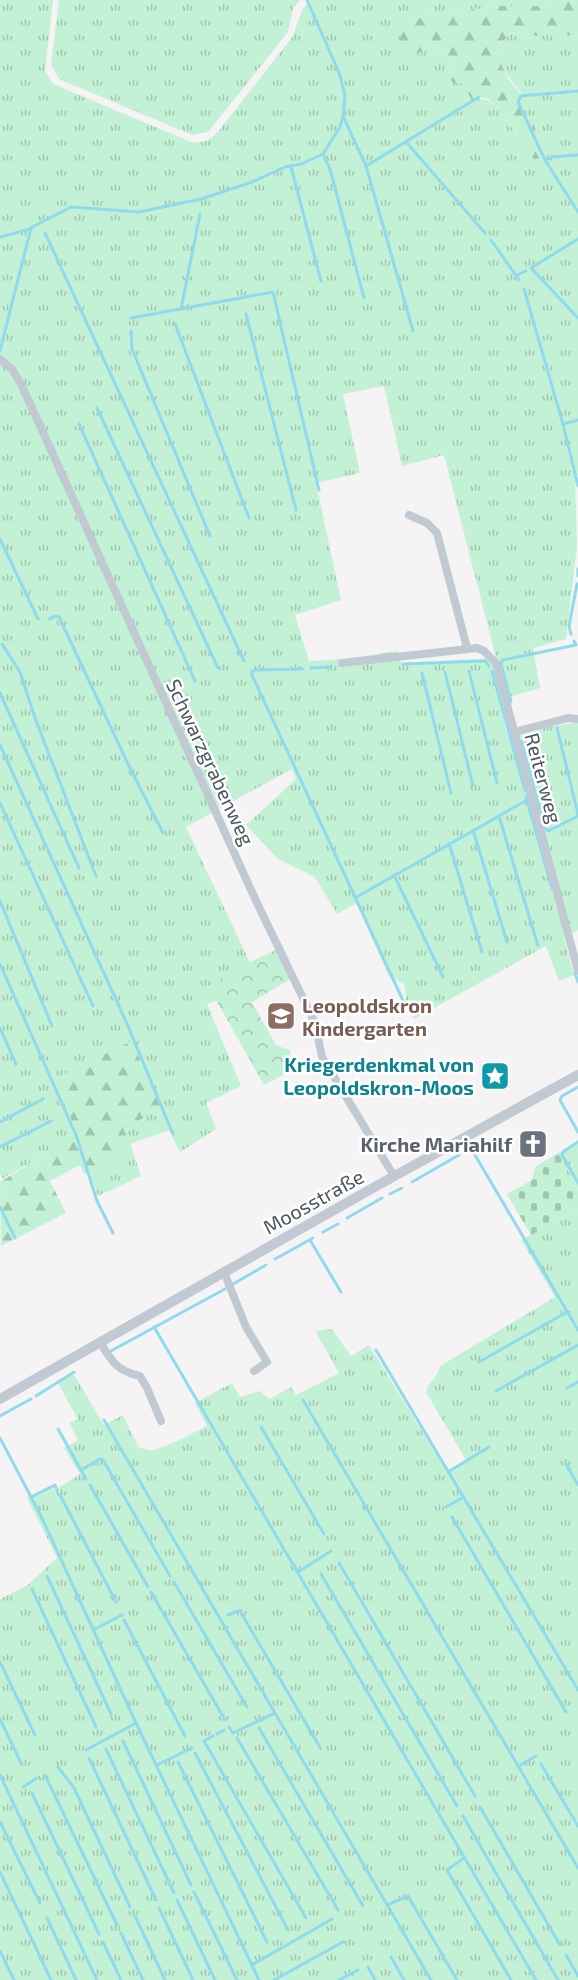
<svg xmlns="http://www.w3.org/2000/svg" width="578" height="1980" viewBox="0 0 578 1980" font-family="'Exo 2',sans-serif">
  <style>
    .grass { fill: url(#grass-tufts); fill-rule: evenodd }
    .forest { fill: url(#forest-firs) }
    .cemetery { fill: url(#cemetery-stones) }
    .park { fill: url(#park-crowns) }
    .lines { fill: none; stroke-linecap: round; stroke-linejoin: round }
    .stream { stroke: #90daee; stroke-width: 3 }
    .minor { stroke: #c1cad2; stroke-width: 8 }
    .tertiary { stroke: #c1cad2; stroke-width: 10 }
    .labels { text-anchor: middle; dominant-baseline: central; stroke-width: 5; stroke-linejoin: round; paint-order: stroke }
    .street-label { font-size: 20px; fill: #4a5661; stroke: #fff }
    .education-label { font-size: 20px; font-weight: bold; fill: #785e54; stroke: #fff; text-anchor: start }
    .culture-label { font-size: 20px; font-weight: bold; fill: #0d838f; stroke: #fff; text-anchor: end }
    .worship-label { font-size: 20px; font-weight: bold; fill: #5b616d; stroke: #fff; text-anchor: end }
  </style>
  <defs>
    <pattern id="grass-tufts" width="24" height="20" patternUnits="userSpaceOnUse" patternTransform="scale(1.5)"><rect width="24" height="20" fill="#c3f1d5"/><path d="M3 7l-1-3M5 7V3M7 7l1-3M15 17l-1-3M17 17v-4M19 17l1-3" fill="none" stroke="#a0c6b0"/></pattern>
    <pattern id="forest-firs" width="22" height="20" patternUnits="userSpaceOnUse" patternTransform="scale(1.5)"><rect width="22" height="20" fill="#c3f1d5"/><path d="M5 1l3.5 6h-7zM16 11l3.5 6h-7z" fill="#a0c6b0"/></pattern>
    <pattern id="cemetery-stones" width="16" height="16" patternUnits="userSpaceOnUse" patternTransform="scale(1.5)"><rect width="16" height="16" fill="#c3f1d5"/><path d="M2 7V4a2 2 0 0 1 4 0v3zM10 15v-3a2 2 0 0 1 4 0v3z" fill="#a0c6b0"/></pattern>
    <pattern id="park-crowns" width="20" height="18" patternUnits="userSpaceOnUse" patternTransform="scale(1.5)"><rect width="20" height="18" fill="#c3f1d5"/><path d="M2 6a3 3 0 1 1 6 0M12 15a3 3 0 1 1 6 0" fill="none" stroke="#a0c6b0"/></pattern>
  </defs>
  <rect width="100%" height="100%" fill="#f5f3f3"/>
  <g class="grass">
    <path d="M0,0H53L45,71L53,84L191,142C203,144 209,140 218,132L293,36L302,10L311,0H552L541,6H499L457,12L440,13L405,22L420,52L431,44L453,59L447,68L464,84L476,99C498,97 505,120 517,134C525,143 538,150 548,157L538,140L534,124L521,109L519,102L525,99C518,86 507,78 501,64C495,48 504,31 522,32C527,32 532,35 536,35C542,36 549,33 555,33C563,33 570,36 578,37V475H575L577,546L566,639L533,648L540,688L499,700L507,734L578,722V930L564,938L574,975L559,981L546,946L414,1019L406,1004L405,985L388,975L357,903L337,914L315,877L278,859L246,825L296,779L292,769L186,827L260,984L207,1004L241,1086L206,1103L216,1129L180,1152L169,1130L130,1144L141,1176L98,1196L75,1137L2,1179L0,1174ZM384,386L402,466L444,455L496,658L401,663L398,651L344,659L309,661L295,615L341,600L316,483L360,473L343,394Z"/>
    <path d="M59,0H300L293,8L288,32L208,132L192,135L59,79L51,65Z"/>
    <path d="M578,1143V1190L558,1153Z"/>
    <path d="M578,1208V1980H0V1599L28,1585L57,1558L27,1498L51,1486L55,1490L80,1474L64,1448L78,1440L69,1423L78,1419L57,1382L73,1373L104,1425L123,1415L138,1447L152,1451L173,1443L207,1426L195,1403L232,1383L240,1397L260,1391L270,1399L291,1387L296,1395L339,1373L315,1331L332,1329L351,1356L369,1345L447,1472L466,1460L426,1392C429,1381 438,1377 440,1366L555,1297L521,1240Z"/>
  </g>
  <g class="forest">
    <path d="M552,0H578V37L563,34L538,36L523,32L511,33L501,43L499,55L502,66L509,80L525,99L519,102L522,109L534,124L538,140L548,157L534,159C525,147 498,101 485,98C479,97 476,99 470,97L464,84L454,83L444,75L453,59L431,44L420,52L409,55L398,43L405,22L440,13L457,12L499,6H541Z"/>
    <path d="M132,1041L161,1109L123,1128L133,1151L84,1174L80,1165L50,1181L66,1213L1,1246L0,1182L78,1134L53,1079Z"/>
  </g>
  <path class="cemetery" d="M558,1153L578,1190V1208L531,1235L507,1194L532,1180L535,1167Z"/>
  <path class="park" d="M276,950L290,979L252,1002L276,1045L291,1051L283,1075L264,1085L208,986L241,966Z"/>
  <g class="lines">
    <g class="stream">
      <path d="M578,91L521,96L518,102L545,160L578,212"/>
      <path d="M343,116L366,166L413,331"/>
      <path d="M407,143L485,233"/>
      <path d="M323,154L330,169L364,298"/>
      <path d="M545,160L552,157L578,155"/>
      <path d="M366,166L479,97"/>
      <path d="M291,167L321,281"/>
      <path d="M45,233L244,661"/>
      <path d="M0,237L30,229"/>
      <path d="M578,239L531,268L578,318"/>
      <path d="M491,240L519,280"/>
      <path d="M517,275L526,271"/>
      <path d="M524,289L563,424L578,486"/>
      <path d="M181,309L200,214"/>
      <path d="M246,314L296,510"/>
      <path d="M131,318L273,292L319,490"/>
      <path d="M175,324L249,518"/>
      <path d="M131,331L132,349L210,536"/>
      <path d="M0,351L31,228L36,225L71,207L139,212L201,199L252,182L285,167L301,164L323,154L340,127L343,116L345,96L340,75L307,0"/>
      <path d="M97,408L218,668"/>
      <path d="M79,424L195,681"/>
      <path d="M563,424L578,420"/>
      <path d="M0,539L38,619"/>
      <path d="M578,576V569"/>
      <path d="M49,619L56,616L59,617L128,764L163,833"/>
      <path d="M571,634L569,626L577,584"/>
      <path d="M2,644L20,672L35,718L96,876"/>
      <path d="M403,664L485,661L489,666"/>
      <path d="M311,668L330,667"/>
      <path d="M303,669L256,670L252,671V675L406,1007"/>
      <path d="M469,671L497,783"/>
      <path d="M492,671L525,790"/>
      <path d="M445,672L473,786"/>
      <path d="M422,673L451,793"/>
      <path d="M0,693L79,868"/>
      <path d="M511,702L501,663L503,660L576,645L574,641"/>
      <path d="M557,728L578,814"/>
      <path d="M521,741L545,828L548,831L578,816"/>
      <path d="M0,745L128,1026L172,1132"/>
      <path d="M526,797L552,888"/>
      <path d="M0,803L93,1006"/>
      <path d="M499,816L538,946"/>
      <path d="M473,830L507,942"/>
      <path d="M449,843L482,952"/>
      <path d="M394,875L443,977"/>
      <path d="M355,898L527,800"/>
      <path d="M0,901L52,1026"/>
      <path d="M0,964L76,1135L97,1201L113,1233"/>
      <path d="M575,973L578,982"/>
      <path d="M0,1028L16,1064"/>
      <path d="M578,1087L562,1096L560,1100L578,1132"/>
      <path d="M0,1122L43,1099"/>
      <path d="M578,1142L564,1151L562,1155L578,1183"/>
      <path d="M0,1147L51,1121"/>
      <path d="M469,1149L472,1150L578,1330"/>
      <path d="M412,1182L459,1155"/>
      <path d="M390,1194L402,1188"/>
      <path d="M0,1207L15,1238"/>
      <path d="M347,1218L382,1198"/>
      <path d="M323,1232L338,1224"/>
      <path d="M310,1240L341,1292"/>
      <path d="M275,1259L313,1238"/>
      <path d="M233,1284L266,1265"/>
      <path d="M154,1327L536,1980"/>
      <path d="M376,1350L578,1690"/>
      <path d="M109,1352L225,1289"/>
      <path d="M479,1362L567,1312"/>
      <path d="M567,1388L578,1382"/>
      <path d="M496,1391L578,1345"/>
      <path d="M36,1396L74,1372"/>
      <path d="M303,1400L578,1868"/>
      <path d="M0,1416L31,1399"/>
      <path d="M104,1420L275,1713"/>
      <path d="M261,1427L324,1534"/>
      <path d="M58,1429L86,1479"/>
      <path d="M0,1438L41,1516L136,1723L259,1980"/>
      <path d="M566,1464L578,1485"/>
      <path d="M81,1470L100,1459L103,1460L170,1576"/>
      <path d="M448,1472L489,1447"/>
      <path d="M90,1485L148,1587"/>
      <path d="M60,1495L116,1602"/>
      <path d="M31,1497L55,1485L57,1490"/>
      <path d="M446,1507L462,1498"/>
      <path d="M452,1517L566,1712"/>
      <path d="M339,1563L475,1796"/>
      <path d="M298,1572L331,1551"/>
      <path d="M321,1574L457,1806"/>
      <path d="M47,1576L111,1714"/>
      <path d="M174,1582L247,1707"/>
      <path d="M32,1589L96,1727"/>
      <path d="M151,1592L225,1720"/>
      <path d="M228,1615L238,1611H240L321,1749"/>
      <path d="M124,1620L185,1736"/>
      <path d="M93,1630L122,1615"/>
      <path d="M0,1662L35,1735"/>
      <path d="M0,1719L21,1763"/>
      <path d="M229,1727L233,1733L275,1713L431,1980"/>
      <path d="M259,1728L363,1906"/>
      <path d="M217,1734L224,1730"/>
      <path d="M213,1736L204,1741L306,1918"/>
      <path d="M237,1738L338,1910"/>
      <path d="M123,1741L191,1885"/>
      <path d="M106,1749L174,1893"/>
      <path d="M86,1750L136,1723"/>
      <path d="M195,1753L288,1930"/>
      <path d="M89,1758L156,1900"/>
      <path d="M178,1762L267,1942"/>
      <path d="M541,1764L578,1826"/>
      <path d="M157,1765L192,1748"/>
      <path d="M519,1766L536,1756"/>
      <path d="M58,1767L74,1788L130,1907"/>
      <path d="M0,1775L97,1980"/>
      <path d="M45,1775L117,1925"/>
      <path d="M23,1787L37,1778"/>
      <path d="M32,1793L99,1934"/>
      <path d="M480,1807L560,1945"/>
      <path d="M463,1816L558,1980"/>
      <path d="M0,1822L40,1903"/>
      <path d="M464,1858L447,1870L511,1980"/>
      <path d="M0,1872L51,1980"/>
      <path d="M194,1892L237,1980"/>
      <path d="M177,1900L215,1980"/>
      <path d="M387,1905L408,1896L457,1980"/>
      <path d="M159,1908L193,1980"/>
      <path d="M135,1916L165,1980"/>
      <path d="M47,1918L76,1980"/>
      <path d="M121,1933L143,1980"/>
      <path d="M103,1942L121,1980"/>
      <path d="M0,1951L14,1980"/>
      <path d="M566,1955L578,1976"/>
      <path d="M391,1957L404,1980"/>
      <path d="M252,1965L332,1919"/>
      <path d="M368,1967L375,1980"/>
      <path d="M274,1980L343,1942"/>
      <path d="M339,1980L358,1970"/>
    </g>
    <g class="minor">
      <path d="M0,359L12,369L21,384L257,903L315,1023L322,1057L394,1176"/>
      <path d="M409,515L427,523L437,533L467,648"/>
      <path d="M342,663L477,648L484,651L496,663L578,971"/>
      <path d="M514,732L568,718L578,719"/>
      <path d="M224,1272L246,1327L267,1362L254,1371"/>
      <path d="M100,1342C112,1362 117,1371 140,1376L147,1388L161,1421"/>
    </g>
    <path class="tertiary" d="M0,1399L380,1184L578,1075"/>
  </g>
  <defs>
    <g id="school-square" transform="scale(1.5)"><rect x="-9" y="-9" width="18" height="18" rx="4" fill="#8d6e63" stroke="#fff"/><path d="M0-5L7-2L0 1L-7-2ZM-4 1L0 2.5L4 1V4Q0 6-4 4Z" fill="#fff"/></g>
    <g id="sight-square" transform="scale(1.5)"><rect x="-9" y="-9" width="18" height="18" rx="4" fill="#0f9aa8" stroke="#fff"/><path d="M0-6L1.8-2.2L6-1.7L2.9 1.2L3.7 5.4L0 3.3L-3.7 5.4L-2.9 1.2L-6-1.7L-1.8-2.2Z" fill="#fff"/></g>
    <g id="church-square" transform="scale(1.5)"><rect x="-9" y="-9" width="18" height="18" rx="4" fill="#6b7280" stroke="#fff"/><path d="M-1.2-6h2.4v3.5h3.3v2.4h-3.3V6h-2.4V-.1h-3.3v-2.4h3.3Z" fill="#fff"/></g>
  </defs>
  <g fill-rule="evenodd">
    <use href="#school-square" x="281" y="1016"/>
    <use href="#sight-square" x="495" y="1076"/>
    <use href="#church-square" x="533" y="1144"/>
  </g>
  <g class="labels">
    <g class="street-label">
      <text transform="translate(211 762) rotate(65)">Schwarzgrabenweg</text>
      <text transform="translate(544 778) rotate(75)">Reiterweg</text>
      <text transform="translate(313 1201) rotate(-29)">Moosstraße</text>
    </g>
    <g class="education-label">
      <text x="302" y="1005">Leopoldskron<tspan x="302" dy="23">Kindergarten</tspan></text>
    </g>
    <g class="culture-label">
      <text x="474" y="1064">Kriegerdenkmal von<tspan x="474" dy="23">Leopoldskron-Moos</tspan></text>
    </g>
    <g class="worship-label">
      <text x="512" y="1144">Kirche Mariahilf</text>
    </g>
  </g>
</svg>
